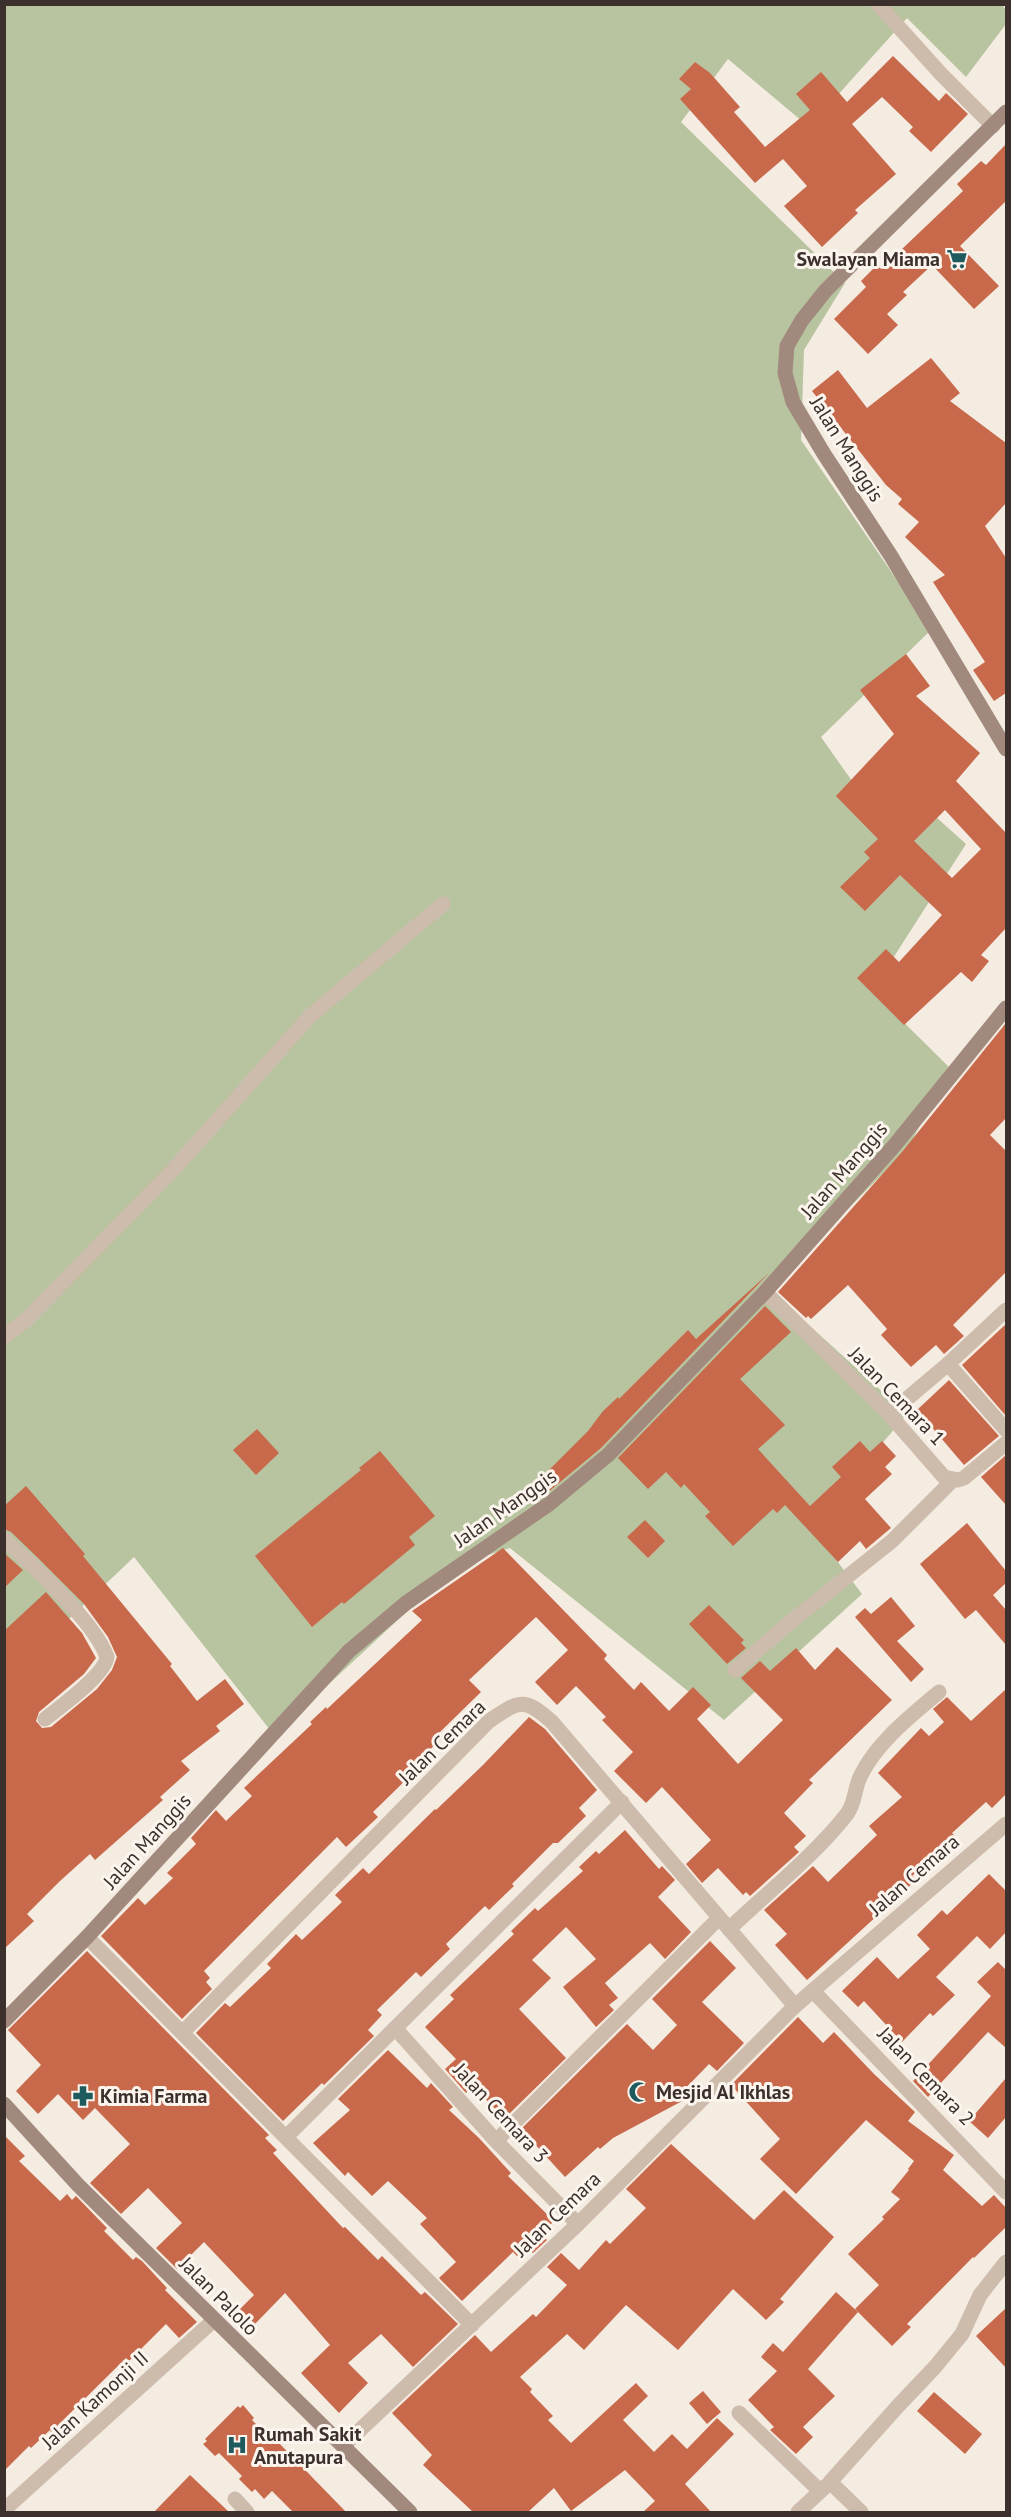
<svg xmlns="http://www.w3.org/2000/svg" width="1011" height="2517" viewBox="0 0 1011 2517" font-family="'PT Sans',sans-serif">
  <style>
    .green { fill: #b8c4a0 }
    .building { fill: #c8694b; fill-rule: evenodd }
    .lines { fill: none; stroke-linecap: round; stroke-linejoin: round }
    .street { stroke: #cdbbac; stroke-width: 15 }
    .secondary { stroke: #a18a7d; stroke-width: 15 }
    .labels { text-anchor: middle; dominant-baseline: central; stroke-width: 6; stroke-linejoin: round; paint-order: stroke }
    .poi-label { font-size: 20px; font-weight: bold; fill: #3b302b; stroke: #fbf5ee; text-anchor: start }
    .street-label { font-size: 20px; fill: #3b302b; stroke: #fbf5ee }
  </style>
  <rect width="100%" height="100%" fill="#f4ebe1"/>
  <path class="green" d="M5,5H1002L1006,10V24L966,77L907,18L809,127L728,59L681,122L845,283L804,350L801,440L931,630L821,737L878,818L926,808L966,844L872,991L949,1067L909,1147L769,1289L907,1414L836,1498L828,1549L862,1594L724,1720L510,1548L457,1565L274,1735L134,1557L5,1680Z"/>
  <g class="building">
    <path d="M893,56L939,101L946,93L968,114L931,152L909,131L913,127L882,97L852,124L896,174L855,210L858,213L822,247L784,206L807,186L783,159L755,183L680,99L691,89L679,79L695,62L710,73L740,107L734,112L765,147L810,110L796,94L821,72L847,102Z"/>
    <path d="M1006,144V201L960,246L999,286L974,309L932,265L903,292L907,295L887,314L898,325L868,354L834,319L866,287L861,281L877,265L881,269L963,191L957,184L981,161L986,165Z"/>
    <path d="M931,358L960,393L950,401L1006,443V503L985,526L1006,558V693L994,701L973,670L985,662L933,582L945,575L905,537L919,522L898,504L902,499L886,485L812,391L838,370L867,408Z"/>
    <path d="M906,654L930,686L916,696L980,753L956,781L1006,833V928L981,955L989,961L972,982L961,972L904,1025L857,978L886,949L899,962L942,915L900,875L865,911L840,887L870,858L864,852L878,839L836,796L894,734L860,690ZM945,810L981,849L952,878L914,841Z"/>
    <path d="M1006,1023V1118L990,1135L1006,1151V1272L953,1325L964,1336L944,1354L936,1345L911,1367L881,1335L887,1329L848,1285L811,1319L808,1316L806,1318L778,1292L902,1152Z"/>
    <path d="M769,1273L601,1448L541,1498L531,1488L588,1431L603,1411L618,1397L619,1399L688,1330L696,1339Z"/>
    <path d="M765,1306L791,1332L740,1379L785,1425L758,1449L810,1506L841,1477L832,1467L860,1441L870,1452L882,1441L896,1456L885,1467L892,1474L865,1499L891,1528L866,1549L860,1541L838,1562L785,1505L777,1513L773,1509L733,1546L705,1516L710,1512L684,1484L681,1488L666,1472L648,1489L618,1458Z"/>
    <path d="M1006,1324V1416L962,1365Z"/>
    <path d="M949,1380L999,1436L964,1465L917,1410Z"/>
    <path d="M257,1429L279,1453L256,1475L233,1450Z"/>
    <path d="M380,1451L435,1516L409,1537L415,1545L344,1604L342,1602L312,1627L255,1556L361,1470L359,1468Z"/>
    <path d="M1006,1455V1505L981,1477Z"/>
    <path d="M26,1486L85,1554L83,1556L172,1664L170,1666L197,1701L225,1679L244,1704L216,1726L220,1731L181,1761L190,1770L160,1797L163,1800L95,1860L90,1854L60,1881L27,1914L34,1921L4,1949V1631L46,1592L82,1633L96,1658L84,1674L39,1712L36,1721L42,1728L51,1727L97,1689L112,1670L117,1657L108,1637L84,1604L37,1557L11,1532L4,1529V1506Z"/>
    <path d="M645,1520L665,1541L648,1558L627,1537Z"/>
    <path d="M967,1523L1006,1571V1583L993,1595L1006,1610V1645L976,1610L965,1619L920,1564Z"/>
    <path d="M503,1548L607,1655L604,1659L634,1690L641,1682L669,1711L693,1687L711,1705L697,1719L738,1764L783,1720L741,1678L760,1661L770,1671L796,1648L815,1670L837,1647L892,1700L809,1780L813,1783L784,1813L806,1836L794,1847L799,1852L750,1896L746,1892L743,1895L718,1868L702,1883L686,1864L711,1840L662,1787L646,1803L614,1771L633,1752L602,1720L606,1717L576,1686L557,1705L535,1682L568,1650L536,1617L469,1680L481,1692L439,1733L443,1737L407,1772L410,1776L373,1812L378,1817L346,1847L337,1837L204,1971L210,1978L206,1982L212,1989L182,2019L101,1936L138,1898L145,1905L173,1878L167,1873L196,1844L191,1838L216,1810L226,1821L252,1796L244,1788L312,1724L310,1722L326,1707L327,1709L422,1620L412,1611Z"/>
    <path d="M4,1553L23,1570L4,1588Z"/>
    <path d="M891,1597L915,1626L897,1641L924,1669L911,1682L855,1617L865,1608L871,1614Z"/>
    <path d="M709,1605L744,1640L741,1643L746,1648L727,1664L689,1624Z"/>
    <path d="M1006,1689V1794L992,1808L986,1802L952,1833L956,1837L912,1876L916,1880L807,1980L775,1945L787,1934L764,1910L813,1866L828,1882L877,1835L869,1826L902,1797L878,1773L921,1728L929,1736L944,1722L933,1709L947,1697L971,1721Z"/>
    <path d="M529,1717L545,1729L597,1790L579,1808L586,1816L558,1843H553L512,1884L514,1886L489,1910L485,1906L446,1944L450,1949L421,1977L416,1972L377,2010L382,2015L368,2030L374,2036L324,2085L322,2083L283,2121L196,2033L225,2003L230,2007L271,1968L267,1964L296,1934L302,1940L342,1902L335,1895L363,1868L369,1874L435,1809L436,1810L483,1765Z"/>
    <path d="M625,1830L659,1869L662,1866L675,1880L658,1897L691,1932L665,1959L650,1943L605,1983L618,1998L609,2005L614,2010L596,2027L563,1987L596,1959L566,1927L532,1960L551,1978L519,2009L566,2058L508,2115L504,2110L500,2114L473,2086L466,2093L445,2069L456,2059L425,2027L454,1999L450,1995L514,1934L511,1931L535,1908L538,1911L583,1871L579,1867L596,1851L599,1854Z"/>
    <path d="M989,1874L1006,1891V1932L990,1949L977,1936L936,1977L955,1995L933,2016L930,2013L902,2042L864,2001L858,2007L842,1991L877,1957L898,1979L930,1949L917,1935L942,1910L947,1915Z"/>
    <path d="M710,1941L736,1968L702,2002L744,2043L717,2071L709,2064L680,2094L684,2100L613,2138L600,2149L598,2147L565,2177L521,2129L627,2024L653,2050L677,2025L652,1999Z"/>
    <path d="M87,1951L269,2135L265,2138L277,2150L273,2153L343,2228L345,2227L378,2260L382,2256L421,2295L425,2292L458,2324L413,2367L381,2334L348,2363L368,2383L339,2413L301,2373L330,2345L285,2293L255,2324L240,2309L254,2295L204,2242L177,2269L156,2248L182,2223L148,2188L121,2214L90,2183L130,2144L95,2108L83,2120L58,2094L38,2114L16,2091L41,2065L8,2030Z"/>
    <path d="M998,1962L1006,1970V2048L988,2032L928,2097L913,2081L991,1996L977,1982Z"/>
    <path d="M798,2017L823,2043L834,2032L874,2074L915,2112L908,2121L954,2155L943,2170L982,2206L994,2195L1006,2208V2227L974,2258L973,2257L907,2324L911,2327L892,2346L855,2309L879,2285L848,2254L884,2219L882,2217L900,2199L891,2192L909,2170L908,2169L914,2161L866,2120L796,2194L760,2159L780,2139L731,2085Z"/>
    <path d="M388,2050L427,2088L431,2083L453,2107L449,2110L479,2138L511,2173L508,2176L554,2221L541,2234L547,2240L533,2253L527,2248L518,2257L513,2252L462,2301L439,2278L456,2262L420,2224L427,2218L388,2181L372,2196L348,2172L345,2176L313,2143L350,2110L338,2099Z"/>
    <path d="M1006,2078V2117L988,2138L969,2121Z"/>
    <path d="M4,2135L25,2156L19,2161L60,2201L67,2194L72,2200L76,2196L107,2228L104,2231L133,2260L136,2257L142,2261L167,2288L165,2290L197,2322L179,2338L166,2324L129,2361L126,2358L51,2432L50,2430L31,2448L29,2446L4,2471Z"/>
    <path d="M671,2144L754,2220L784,2190L834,2237L780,2299L784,2302L766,2320L733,2289L678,2350L626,2305L584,2350L567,2334L520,2377L532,2389L530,2392L553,2416L548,2420L571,2443L636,2383L648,2396L623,2420L654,2452L672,2434L687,2449L717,2418L734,2434L685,2484L711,2512H643L655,2501L625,2470L571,2511L554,2488L528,2512H473L423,2465L432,2455L392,2413L475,2335L491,2352L533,2314L536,2317L567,2285L547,2267L561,2253L579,2270L606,2240L610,2244L646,2208L626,2189Z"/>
    <path d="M836,2292L858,2312L808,2369L835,2396L803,2427L813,2437L796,2454L770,2430L774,2427L748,2400L777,2371L761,2357L773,2343L783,2352Z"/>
    <path d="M1006,2308V2368L976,2336Z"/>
    <path d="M703,2391L721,2412L707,2424L689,2403Z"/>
    <path d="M934,2392L982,2434L965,2454L917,2411Z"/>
    <path d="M243,2405L254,2418L252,2420L275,2443L277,2441L346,2512H293L272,2491L264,2499L255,2489L252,2492L239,2479L242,2476L219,2453L215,2456L203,2444L207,2441L205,2439L238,2406L240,2408Z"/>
    <path d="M190,2475L229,2512H154Z"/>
  </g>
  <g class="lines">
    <g class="street">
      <path d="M878,4L941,74L993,126"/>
      <path d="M765,1292L889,1414L944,1477L958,1480L964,1478L1006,1443"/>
      <path d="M1006,1310L948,1364L1006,1430"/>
      <path d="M4,1337L27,1319L173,1170L310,1016L443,904"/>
      <path d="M889,1414L948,1364"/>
      <path d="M4,1539C33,1566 94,1621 107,1657C105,1675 60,1707 45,1719"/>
      <path d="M735,1670L788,1624L892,1541L953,1480"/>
      <path d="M729,1929C768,1892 814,1856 847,1814C856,1802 854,1788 861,1775C877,1742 911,1716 939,1692"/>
      <path d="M87,1937L472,2325"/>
      <path d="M813,1991L1006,2192"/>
      <path d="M395,2028L496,2141L578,2224"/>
      <path d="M183,2032L489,1721C519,1701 523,1696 552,1722L795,2006"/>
      <path d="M286,2137L622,1802"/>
      <path d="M496,2141L719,1918"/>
      <path d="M739,2413L820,2491"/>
      <path d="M343,2446L578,2224L795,2006L1006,1824"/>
      <path d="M235,2499L247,2512"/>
      <path d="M4,2510L214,2320"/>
      <path d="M798,2512L826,2486"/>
      <path d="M861,2512L830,2482L898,2406L935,2367L962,2334L980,2295L1006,2262"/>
    </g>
    <g class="secondary">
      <path d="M1006,112L826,290L802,320L787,346L785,373L793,402L824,454L891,556L1006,749"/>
      <path d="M4,2021L87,1937L349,1651L406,1603L549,1504L608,1455L765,1292L846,1200L894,1146L1006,1008"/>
      <path d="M4,2104L78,2185L410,2512"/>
    </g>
  </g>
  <defs>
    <g id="supermarket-bare" transform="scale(1.62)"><path d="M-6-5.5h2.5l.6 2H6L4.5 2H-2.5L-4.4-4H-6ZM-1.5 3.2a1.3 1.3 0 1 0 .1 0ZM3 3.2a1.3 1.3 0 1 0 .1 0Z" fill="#1f5a5e" stroke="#fbf5ee" stroke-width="2.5" paint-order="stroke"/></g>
    <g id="mosque-bare" transform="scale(1.62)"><path d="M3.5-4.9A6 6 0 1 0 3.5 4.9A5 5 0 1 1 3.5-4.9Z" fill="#1f5a5e" stroke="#fbf5ee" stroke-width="2.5" paint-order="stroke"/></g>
    <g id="pharmacy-bare" transform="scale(1.62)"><path d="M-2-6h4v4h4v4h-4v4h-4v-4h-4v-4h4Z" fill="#1f5a5e" stroke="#fbf5ee" stroke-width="2.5" paint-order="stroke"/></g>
    <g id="hospital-bare" transform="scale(1.62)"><path d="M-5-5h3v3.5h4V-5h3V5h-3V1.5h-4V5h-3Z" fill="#1f5a5e" stroke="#fbf5ee" stroke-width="2.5" paint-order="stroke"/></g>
  </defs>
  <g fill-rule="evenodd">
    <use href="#supermarket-bare" x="957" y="259"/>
    <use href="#mosque-bare" x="639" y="2092"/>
    <use href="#pharmacy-bare" x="83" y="2096"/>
    <use href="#hospital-bare" x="237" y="2445"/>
  </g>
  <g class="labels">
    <g class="poi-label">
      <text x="940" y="259" text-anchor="end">Swalayan Miama</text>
      <text x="656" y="2092">Mesjid Al Ikhlas</text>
      <text x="100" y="2096">Kimia Farma</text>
      <text x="254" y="2434">Rumah Sakit<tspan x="254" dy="23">Anutapura</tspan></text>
    </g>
    <g class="street-label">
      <text transform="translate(847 449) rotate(58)">Jalan Manggis</text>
      <text transform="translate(844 1170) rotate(-49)">Jalan Manggis</text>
      <text transform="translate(897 1396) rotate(46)">Jalan Cemara 1</text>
      <text transform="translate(505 1508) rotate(-35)">Jalan Manggis</text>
      <text transform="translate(442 1742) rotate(-44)">Jalan Cemara</text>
      <text transform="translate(147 1841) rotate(-48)">Jalan Manggis</text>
      <text transform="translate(914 1875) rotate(-41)">Jalan Cemara</text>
      <text transform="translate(926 2076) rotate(46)">Jalan Cemara 2</text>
      <text transform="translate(501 2113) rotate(47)">Jalan Cemara 3</text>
      <text transform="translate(557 2214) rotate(-44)">Jalan Cemara</text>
      <text transform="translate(219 2296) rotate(45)">Jalan Palolo</text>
      <text transform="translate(95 2400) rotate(-42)">Jalan Kamonji II</text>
    </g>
  </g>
  <rect width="1011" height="2517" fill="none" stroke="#3b302b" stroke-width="12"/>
</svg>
